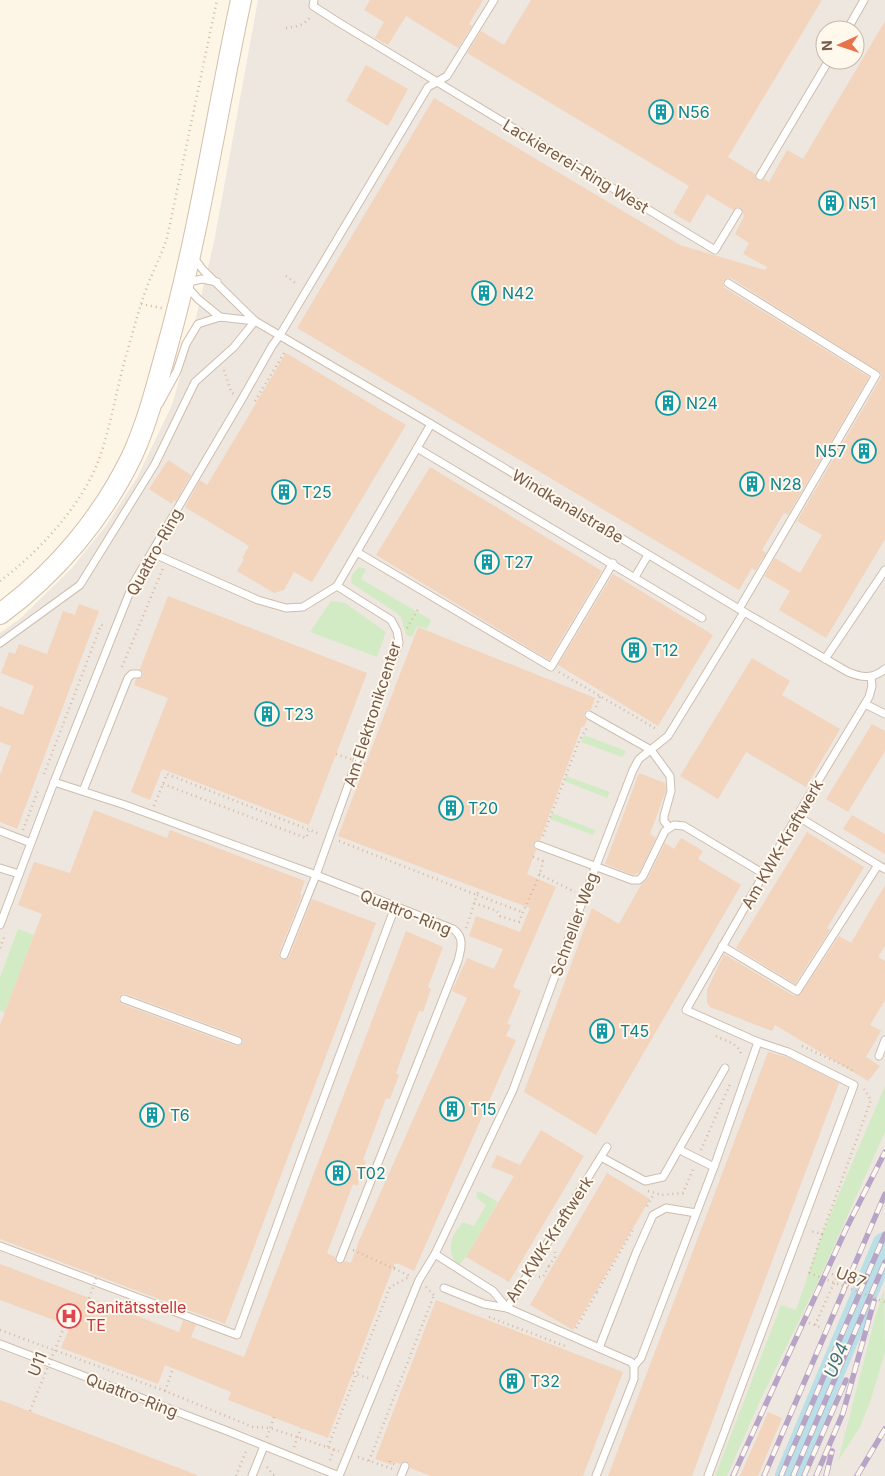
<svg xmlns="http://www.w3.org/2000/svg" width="885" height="1476" viewBox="0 0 885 1476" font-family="Inter,sans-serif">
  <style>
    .industrial { fill: #ede7e0; fill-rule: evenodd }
    .green { fill: #d3ebc4 }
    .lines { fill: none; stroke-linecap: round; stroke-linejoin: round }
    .river { stroke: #badfe7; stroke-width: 26 }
    .building { fill: #f3d4bd; fill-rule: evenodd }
    .lane-casing { stroke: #cfbdac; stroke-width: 9 }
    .secondary-casing { stroke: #d4bfac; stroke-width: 22 }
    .path { stroke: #d8b8a0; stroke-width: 2.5; stroke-dasharray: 1 4; stroke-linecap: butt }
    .lane { stroke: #fff; stroke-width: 7 }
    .secondary { stroke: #fff; stroke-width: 20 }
    .rail-casing { stroke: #b8a4c7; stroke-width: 5.5 }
    .rail { stroke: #fff8ed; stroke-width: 4; stroke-dasharray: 11; stroke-linecap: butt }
    .path-bridge { stroke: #d8b8a0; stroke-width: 2.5; stroke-dasharray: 1 4; stroke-linecap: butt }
    .labels { text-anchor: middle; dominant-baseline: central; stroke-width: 4; stroke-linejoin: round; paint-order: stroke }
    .culture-label { font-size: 16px; fill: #0d838f; stroke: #fff8ed; text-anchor: start }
    .street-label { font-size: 16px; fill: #775b4a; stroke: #fff8ed }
    .health-label { font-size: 16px; fill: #be3a42; stroke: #fff8ed; text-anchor: start }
    .water-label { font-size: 18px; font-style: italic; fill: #407683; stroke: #fff8ed }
  </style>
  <rect width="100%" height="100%" fill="#fdf5e6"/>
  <path class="industrial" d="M258,0H885V1476H0V633L21,618L71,569L105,527L137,478L172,405L190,343L214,242ZM825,30H855V60H825Z"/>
  <g class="green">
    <path d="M359,567L366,569L361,579L431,620L427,629L417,626L412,637L406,635L401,617L395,612L351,583L352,575Z"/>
    <path d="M331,601L345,603L386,632L377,657L310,632Z"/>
    <path d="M584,735L626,751L622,757L581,742Z"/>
    <path d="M566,776L610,792L607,798L564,781Z"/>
    <path d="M552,813L595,830L593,835L550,819Z"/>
    <path d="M18,929L34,935L5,1012L0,1011V977Z"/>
    <path d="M885,1086V1132L818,1282L759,1403L727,1476H715L781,1305L796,1310L822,1234Z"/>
    <path d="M477,1192H481L498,1202L466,1257L458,1266C446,1251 450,1236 463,1222L474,1226L486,1205L476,1197Z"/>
    <path d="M884,1289L885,1352L871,1399L860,1427L838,1461L875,1318Z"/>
  </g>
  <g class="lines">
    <path class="river" d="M788,1476L885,1245"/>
  </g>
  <g class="building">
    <path d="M370,0H483L469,24L472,26L458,48L406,16L388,45L375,38L384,22L364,10Z"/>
    <path d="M531,0H822L728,157L755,174L757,180L760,181L764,179L769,182L787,150L803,159L885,21V539L826,638L779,610L790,591L764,576L775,558L800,573L822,535L797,521L881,378V373L731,278H726L723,281V285L725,288L869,377L788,515L784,513L762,550L766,553L755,571L752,568L739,590L297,328L434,98L680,245L765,270L767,267L743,254L749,243L735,234L744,216L741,208L738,207L733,210L707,194L690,223L673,213L689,186L467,53L481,31L504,45Z"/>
    <path d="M366,65L408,89L388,126L346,101Z"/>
    <path d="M286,353L406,425L312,582L294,572L284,590L274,593L237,571L244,559L242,558L249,546L185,507L200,480L207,485Z"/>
    <path d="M168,460L191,475L176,501L174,500L172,504L149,489Z"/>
    <path d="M430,467L602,571L549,660L376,555Z"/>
    <path d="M613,574L713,635L658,726L558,665Z"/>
    <path d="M168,596L367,673L309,825L162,769L150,800L131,792L168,698L134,685L136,679L143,676V672L140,669Z"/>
    <path d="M79,604L99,611L17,829L0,822V775L11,746L0,742V706L23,715L34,686L1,673L9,652L15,654L19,644L47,654L63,611L75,615Z"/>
    <path d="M418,627L595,698L591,710H587L584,713V717L587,720L584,727L582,726L540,840L535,841L533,844L534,848L536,850L527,874L556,887L513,987L521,991L507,1024L511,1025L506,1036L516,1040L414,1271L395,1262L328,1438L228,1400L231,1392L165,1365L158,1384L61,1348L70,1326L0,1300V1264L179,1332L183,1320L196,1325L191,1337L244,1357L406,931L443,947L428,987L431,989L423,1012L419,1011L396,1073L399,1075L390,1099L386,1098L363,1160L366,1161L357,1186L353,1184L327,1253L335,1257L336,1262L339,1264L343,1263L345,1261L351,1263L359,1241L467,998L452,991L467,958L494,969L503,949L469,936L476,916L520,932L530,908L338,836Z"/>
    <path d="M752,658L790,681L782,695L840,729L806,787L746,752L718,799L680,776Z"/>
    <path d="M872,724L885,731V751L848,812L826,799Z"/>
    <path d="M639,773L665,783L666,790L650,834L656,838L639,873L633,875L605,864Z"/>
    <path d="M94,810L167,838L170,830L305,881L300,894L302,895L279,953L280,958L282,960L287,959L289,957L312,899L376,923L225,1324L0,1239V1025L42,914L18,905L34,862L70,873ZM126,994L240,1036L243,1040V1043L239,1046H236L122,1004L119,1000V997L123,994Z"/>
    <path d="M852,815L885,834V854L843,829Z"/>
    <path d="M807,832L864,867L827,928L830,930L795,984L736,948Z"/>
    <path d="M681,838L703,851L698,859L741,885L596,1135L524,1092L592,908L619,924L641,885L648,878L665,843L674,849Z"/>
    <path d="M885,885V946L878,957L885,961V1000L870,1025L881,1031L866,1057L880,1066L868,1081L775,1025L772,1031L710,1007L707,1003V990L724,954L794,996L800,995L839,936L851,943Z"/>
    <path d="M768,1052L787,1057L839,1083L732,1368L692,1476H608Z"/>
    <path d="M541,1130L584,1156L509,1282L466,1257L514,1176L491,1167L497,1155L520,1165Z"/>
    <path d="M607,1173L650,1199L573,1330L530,1305Z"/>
    <path d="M436,1300L623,1372L583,1476H431L410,1468L409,1463L406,1461L402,1462L400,1464L394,1462L392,1465L375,1459Z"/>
    <path d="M0,1400L197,1475V1476H0Z"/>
    <path d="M768,1412L782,1418L758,1476H740Z"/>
  </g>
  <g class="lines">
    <g class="lane-casing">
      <g id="lane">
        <path d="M314,0L313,6L338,22L715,250L738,212"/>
        <path d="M847,30L864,0"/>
        <path d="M760,176L829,60"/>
        <path d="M194,258L203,270L255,321L431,424L744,612L848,672C862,678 873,679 885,669"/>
        <path d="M217,282L202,279L184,283L198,299L220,317"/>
        <path d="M728,283L876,375L739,609"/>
        <path d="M159,404L177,371L186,344L198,324L220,317L255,321"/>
        <path d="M417,448L702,618"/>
        <path d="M357,552L551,667L613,563"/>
        <path d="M152,553L258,600L286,608L303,607L337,586"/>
        <path d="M635,577L648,555"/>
        <path d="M0,643L80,585L155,464L195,382L234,347L255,321"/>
        <path d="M825,659L885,570"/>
        <path d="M865,704L885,714"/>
        <path d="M589,715L651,750L670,776L671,791L664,816V821L669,827"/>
        <path d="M54,782L125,805L316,875L453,929C465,937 461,949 458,961L340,1259"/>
        <path d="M83,791L128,678L132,674H138"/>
        <path d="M0,831L31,843"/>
        <path d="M538,845L632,880H639L643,876L665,831L674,825L684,826L764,874"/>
        <path d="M878,865L885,869"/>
        <path d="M0,868L19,874"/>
        <path d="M0,925L54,782L133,584L242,399L272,346L280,335L428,87L447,76L494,0"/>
        <path d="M722,946L797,991L878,865L797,816"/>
        <path d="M284,955L316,875L399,643L397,631L391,620L337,586L431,424"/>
        <path d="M124,999L238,1041"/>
        <path d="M879,1056L885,1040"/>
        <path d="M680,1150L714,1167"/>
        <path d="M601,1157L645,1181L663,1177L725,1068"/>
        <path d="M0,1246L237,1335L309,1137L395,907"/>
        <path d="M435,1254L493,1291L507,1308"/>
        <path d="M444,1288L484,1304L507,1308L631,1362L634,1366V1379L596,1476"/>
        <path d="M507,1308L607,1147"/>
        <path d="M0,1344L230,1432L339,1476"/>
        <path d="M599,1348L636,1253L653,1215L666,1208L696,1213"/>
        <path d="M634,1366L641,1358L714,1167L758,1042L686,1010L797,816L869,697L872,686L871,677"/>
        <path d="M252,1476L264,1446"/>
        <path d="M339,1476L419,1280L435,1254L513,1090L584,897L633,770L639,759L668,736L744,612"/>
        <path d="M401,1476L405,1466"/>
        <path d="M708,1476L854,1085L788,1052L758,1042"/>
      </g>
    </g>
    <g class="secondary-casing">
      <path id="secondary" d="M0,614C56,573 102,518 132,456C148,421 157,384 167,348C199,234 216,116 241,0"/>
    </g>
    <g class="path">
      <path d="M286,28C296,27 305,25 311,16"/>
      <path d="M286,276L298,285"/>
      <path d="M141,304L162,308"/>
      <path d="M224,370L231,392L234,394"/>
      <path d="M255,401L286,350"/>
      <path d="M0,581C38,553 83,504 99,459C112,423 117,385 128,349C134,328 139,308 147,287C153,271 161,256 167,238L217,0"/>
      <path d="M407,628L419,608"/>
      <path d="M122,667L163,568"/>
      <path d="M559,672L658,730"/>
      <path d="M596,707L600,696"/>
      <path d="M44,774L101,625L106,626"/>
      <path d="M163,784L306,838L309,831"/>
      <path d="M154,806L167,774L320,834"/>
      <path d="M23,830L38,791"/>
      <path d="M543,836L579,741L588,726"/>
      <path d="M339,841L477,895L479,889"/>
      <path d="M533,857L543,861"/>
      <path d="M539,874L575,892"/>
      <path d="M474,903L497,911L500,916L519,922C524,907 544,871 543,858"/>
      <path d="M466,928L477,895L522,912"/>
      <path d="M0,948L5,935"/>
      <path d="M716,1036C725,1041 741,1044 741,1056"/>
      <path d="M802,1046L851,1069L853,1072"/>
      <path d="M701,1150L731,1082"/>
      <path d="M648,1191L661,1195L683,1193L694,1167"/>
      <path d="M647,1206L654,1194"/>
      <path d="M822,1234L871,1100L864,1089"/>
      <path d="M353,1250L410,1276"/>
      <path d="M549,1266L555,1257V1252"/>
      <path d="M394,1268L396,1263"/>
      <path d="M809,1273L822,1234L810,1231"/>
      <path d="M832,1274L844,1279"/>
      <path d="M539,1277H543L549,1266L552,1268"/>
      <path d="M426,1287L435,1296"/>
      <path d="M597,1292L634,1228"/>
      <path d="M489,1317L565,1346"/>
      <path d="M809,1323L822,1328"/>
      <path d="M815,1325L837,1276"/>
      <path d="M576,1328L597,1292"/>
      <path d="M0,1330L165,1391L253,1427L270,1428L339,1451"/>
      <path d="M353,1373L368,1378"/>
      <path d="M165,1391L173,1368"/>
      <path d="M267,1437L274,1417"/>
      <path d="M294,1447L301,1428"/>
      <path d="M328,1447L390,1287L409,1277"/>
      <path d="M358,1457L393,1469"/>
      <path d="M330,1460L334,1449"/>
      <path d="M369,1461L434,1295"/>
      <path d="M390,1461V1462L396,1465"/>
      <path d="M267,1467L272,1474L277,1476"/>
      <path d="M236,1476L246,1451"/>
    </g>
    <use href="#lane" class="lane"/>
    <use href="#secondary" class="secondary"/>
    <g class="rail-casing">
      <g id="rail">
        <path d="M733,1476L846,1229L885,1152"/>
        <path d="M764,1476L885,1194"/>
        <path d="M781,1476L885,1234"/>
        <path d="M793,1476L885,1262"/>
        <path d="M804,1476L846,1380"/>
        <path d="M816,1476L843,1413L874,1301"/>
        <path d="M826,1476L832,1451"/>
        <path d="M857,1476L885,1429"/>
      </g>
    </g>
    <use href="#rail" class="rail"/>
    <g class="path-bridge">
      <path d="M336,754L365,764"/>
      <path d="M809,1273L885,1302"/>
      <path d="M89,1298L97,1276"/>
      <path d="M30,1411L65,1325"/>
    </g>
  </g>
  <defs>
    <g id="building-ring" transform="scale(1.25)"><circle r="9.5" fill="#fff8ed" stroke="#0f9aa8" stroke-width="1.5"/><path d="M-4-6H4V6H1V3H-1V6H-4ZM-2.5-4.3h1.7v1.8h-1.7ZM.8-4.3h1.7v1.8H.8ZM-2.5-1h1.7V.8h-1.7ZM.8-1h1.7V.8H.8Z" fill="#0f9aa8"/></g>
    <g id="hospital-ring" transform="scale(1.25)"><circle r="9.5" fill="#fff8ed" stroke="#e0444e" stroke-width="1.5"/><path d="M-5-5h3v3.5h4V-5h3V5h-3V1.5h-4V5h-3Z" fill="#e0444e"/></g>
  </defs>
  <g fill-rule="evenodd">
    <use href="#building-ring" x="661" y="112"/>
    <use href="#building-ring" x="831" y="203"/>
    <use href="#building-ring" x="484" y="293"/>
    <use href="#building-ring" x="668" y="403"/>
    <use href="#building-ring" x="864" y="451"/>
    <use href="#building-ring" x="752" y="484"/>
    <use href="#building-ring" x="284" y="492"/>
    <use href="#building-ring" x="487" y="562"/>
    <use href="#building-ring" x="634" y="650"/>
    <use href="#building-ring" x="267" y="714"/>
    <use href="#building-ring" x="451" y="808"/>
    <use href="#building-ring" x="602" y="1031"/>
    <use href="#building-ring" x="452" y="1109"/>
    <use href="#building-ring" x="152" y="1115"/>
    <use href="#building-ring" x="338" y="1173"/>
    <use href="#hospital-ring" x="69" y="1316"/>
    <use href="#building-ring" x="512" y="1381"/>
  </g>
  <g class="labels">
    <g class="culture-label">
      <text x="678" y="112">N56</text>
      <text x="848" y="203">N51</text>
      <text x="502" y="293">N42</text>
      <text x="686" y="403">N24</text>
      <text x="846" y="451" text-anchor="end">N57</text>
      <text x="770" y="484">N28</text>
      <text x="302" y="492">T25</text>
      <text x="504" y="562">T27</text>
      <text x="652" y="650">T12</text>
      <text x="284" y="714">T23</text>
      <text x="468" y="808">T20</text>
      <text x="620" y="1031">T45</text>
      <text x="470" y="1109">T15</text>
      <text x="170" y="1115">T6</text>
      <text x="356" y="1173">T02</text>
      <text x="530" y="1381">T32</text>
    </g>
    <g class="street-label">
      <text transform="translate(576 166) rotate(31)">Lackiererei-Ring West</text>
      <text transform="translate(568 506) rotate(31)">Windkanalstraße</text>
      <text transform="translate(154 552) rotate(-61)">Quattro-Ring</text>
      <text transform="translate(372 714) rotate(-72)">Am Elektronikcenter</text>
      <text transform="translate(782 844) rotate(-60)">Am KWK-Kraftwerk</text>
      <text transform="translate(406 912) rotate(22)">Quattro-Ring</text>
      <text transform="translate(574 924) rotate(-70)">Schneller Weg</text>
      <text transform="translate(549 1239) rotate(-57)">Am KWK-Kraftwerk</text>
      <text transform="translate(851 1277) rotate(21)">U87</text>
      <text transform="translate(37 1364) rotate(-68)">U11</text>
      <text transform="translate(132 1395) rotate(21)">Quattro-Ring</text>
    </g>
    <g class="health-label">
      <text x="86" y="1307">Sanitätsstelle<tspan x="86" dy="18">TE</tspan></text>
    </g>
    <g class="water-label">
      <text transform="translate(836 1360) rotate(-67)">U94</text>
    </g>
  </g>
  <g transform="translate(840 45) rotate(267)"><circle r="24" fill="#fff8ed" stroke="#c9b9ac"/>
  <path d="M0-4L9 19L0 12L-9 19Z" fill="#e8724a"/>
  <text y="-8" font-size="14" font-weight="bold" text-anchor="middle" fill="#775b4a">N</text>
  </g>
</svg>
